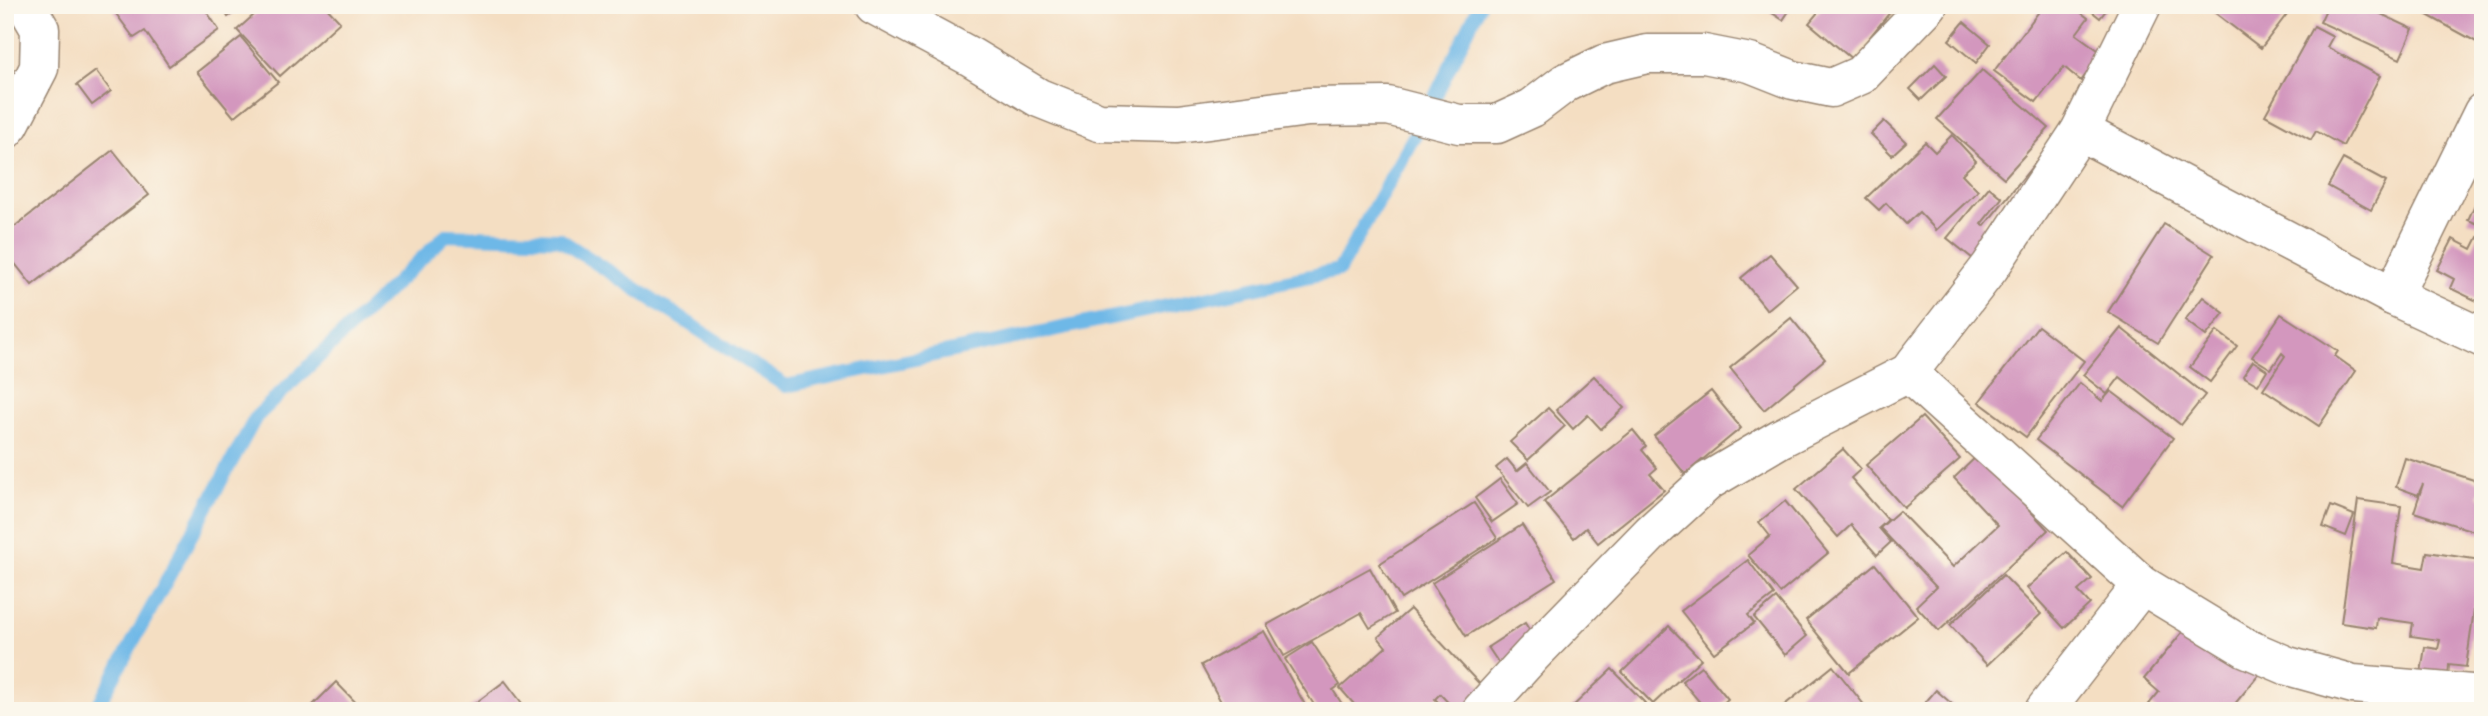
<svg xmlns="http://www.w3.org/2000/svg" width="2488" height="716" viewBox="0 0 2488 716" font-family="'Gochi Hand',sans-serif">
  <style>
    .lines { fill: none; stroke-linecap: round; stroke-linejoin: round }
    .stream { stroke: #6eb8e7; stroke-width: 14 }
    .building { fill: #d397be }
    .street-casing { stroke: #988470; stroke-width: 41 }
    .street { stroke: #fff; stroke-width: 38 }
  </style>
  <rect width="100%" height="100%" fill="#fbf7ec"/>
  <filter id="ink" filterUnits="userSpaceOnUse"><feTurbulence type="fractalNoise" baseFrequency=".0143" numOctaves="2"/><feDisplacementMap in="SourceGraphic" scale="14" xChannelSelector="R" yChannelSelector="G"/><feConvolveMatrix kernelMatrix="1 2 1 2 8 2 1 2 1" color-interpolation-filters="sRGB"/></filter>
  <filter id="wash" filterUnits="userSpaceOnUse"><feTurbulence type="fractalNoise" baseFrequency=".00686" numOctaves="4" result="noise"/><feDisplacementMap in="SourceGraphic" scale="28" xChannelSelector="R" yChannelSelector="G"/><feGaussianBlur stdDeviation="1.57" result="paint"/><feColorMatrix in="noise" values="0 0 0 0 0 0 0 0 0 0 0 0 0 0 0 0 0 1.4 0 .05"/><feComposite in="paint" operator="in"/></filter>
  <g filter="url(#wash)">
    <rect width="100%" height="100%" fill="#f4dec2"/>
    <g class="lines">
      <path class="stream" d="M95,711L256,417L446,235L559,239L786,386L1339,270L1426,115L1480,5"/>
    </g>
    <g id="blocks">
      <g class="building">
        <path d="M121,5H217L207,12L219,30L169,66L145,31L134,38L114,11Z"/>
        <path d="M221,5H245L228,17Z"/>
        <path d="M265,5H324L340,22L280,76L237,30Z"/>
        <path d="M1760,5H1793L1783,20Z"/>
        <path d="M1824,5H1896L1852,59L1809,23Z"/>
        <path d="M2044,5H2071L2088,18L2076,34L2102,53L2081,81L2064,67L2036,102L1994,71Z"/>
        <path d="M2084,5H2110L2100,18Z"/>
        <path d="M2213,5H2276L2287,14L2261,48L2210,9Z"/>
        <path d="M2328,5H2362L2413,29L2400,59L2320,22Z"/>
        <path d="M2409,5H2483V43L2482,45Z"/>
        <path d="M1964,22L1990,44L1976,63L1949,40Z"/>
        <path d="M2314,26L2333,36L2327,47L2380,76L2343,146L2316,131L2311,140L2265,115Z"/>
        <path d="M241,37L278,82L234,117L197,72Z"/>
        <path d="M1935,64L1946,76L1921,100L1910,89Z"/>
        <path d="M1982,70L2049,128L2004,178L1937,119Z"/>
        <path d="M96,71L111,91L92,105L77,85Z"/>
        <path d="M1884,121L1906,142L1892,155L1871,134Z"/>
        <path d="M1952,135L1976,161L1962,174L1978,191L1936,230L1919,212L1906,224L1886,203L1879,210L1866,198L1925,142L1935,152Z"/>
        <path d="M113,150L149,195L32,285L5,251V234Z"/>
        <path d="M2343,159L2386,182L2371,210L2328,186Z"/>
        <path d="M2035,163L2049,173L1977,262L1947,238L1989,187L2002,198L1981,224L1984,226Z"/>
        <path d="M2481,191L2483,192V226L2468,220Z"/>
        <path d="M2164,224L2214,255L2158,343L2108,312Z"/>
        <path d="M2478,237L2483,239V299L2481,303L2450,288L2454,279L2437,270L2453,239L2472,249Z"/>
        <path d="M1770,254L1797,285L1767,310L1741,278Z"/>
        <path d="M2203,297L2224,313L2206,336L2185,320Z"/>
        <path d="M2281,314L2338,351L2335,356L2356,371L2319,426L2263,389L2285,356L2282,353L2271,369L2252,357Z"/>
        <path d="M1791,318L1825,359L1764,410L1730,368Z"/>
        <path d="M2038,326L2084,361L2026,437L1979,402Z"/>
        <path d="M2121,328L2205,395L2181,425L2120,377L2107,394L2083,375Z"/>
        <path d="M2217,331L2237,346L2210,382L2190,367Z"/>
        <path d="M2253,361L2267,370L2258,385L2243,376Z"/>
        <path d="M1594,376L1624,408L1601,429L1588,415L1573,429L1556,410Z"/>
        <path d="M2080,383L2102,401L2111,391L2173,438L2122,506L2036,440Z"/>
        <path d="M1711,391L1741,428L1685,474L1654,436Z"/>
        <path d="M1548,408L1565,426L1528,460L1510,442Z"/>
        <path d="M1922,417L1960,459L1904,508L1866,465Z"/>
        <path d="M1633,430L1646,446L1642,450L1657,468L1650,474L1664,490L1598,543L1586,528L1574,538L1544,502Z"/>
        <path d="M1843,449L1861,469L1851,478L1888,520L1879,528L1891,542L1877,555L1851,525L1838,537L1796,489Z"/>
        <path d="M1978,455L2048,530L1939,631L1916,606L1936,587L1880,528L1899,511L1953,567L1998,525L1954,478Z"/>
        <path d="M2405,458L2483,483L2478,496L2483,497V534L2414,512L2423,484L2418,495L2396,487Z"/>
        <path d="M1507,459L1517,471L1527,463L1550,492L1528,508L1496,468Z"/>
        <path d="M1500,479L1518,504L1492,522L1475,498Z"/>
        <path d="M2358,500L2401,506L2393,563L2424,568L2427,552L2481,560L2466,667L2449,665L2448,677L2421,673L2425,647L2438,649L2440,640L2411,636L2413,623L2377,618L2376,628L2341,623Z"/>
        <path d="M1785,501L1828,553L1780,593L1748,555L1770,536L1759,522Z"/>
        <path d="M1474,503L1497,538L1401,599L1379,564Z"/>
        <path d="M2331,506L2354,515L2346,536L2323,527Z"/>
        <path d="M1522,525L1556,579L1466,636L1432,583Z"/>
        <path d="M2067,552L2092,579L2078,591L2090,604L2064,628L2027,588Z"/>
        <path d="M1748,560L1774,595L1748,615L1754,623L1714,653L1681,611Z"/>
        <path d="M1875,564L1918,617L1849,673L1806,620Z"/>
        <path d="M1370,568L1395,613L1370,628L1361,613L1284,656L1267,625Z"/>
        <path d="M2003,575L2041,614L1987,665L1950,625Z"/>
        <path d="M1776,598L1807,636L1785,655L1754,617Z"/>
        <path d="M1410,609L1487,692L1467,711H1456L1440,694L1435,699L1447,711H1360L1340,688L1386,647L1378,637Z"/>
        <path d="M1525,623L1536,641L1500,665L1488,647Z"/>
        <path d="M2188,625L2262,671L2229,711H2158L2149,704L2159,692L2144,679Z"/>
        <path d="M1669,626L1701,659L1653,704L1622,672Z"/>
        <path d="M1264,631L1305,705L1295,711H1226L1201,665Z"/>
        <path d="M1312,642L1340,685L1333,690L1344,707L1339,711H1318L1285,659Z"/>
        <path d="M1701,666L1728,699L1714,711H1707L1682,681Z"/>
        <path d="M1833,666L1869,711H1777Z"/>
        <path d="M1612,669L1645,703L1636,711H1568Z"/>
        <path d="M505,681L528,711H465Z"/>
        <path d="M336,682L364,711H307Z"/>
        <path d="M1936,690L1960,711H1918Z"/>
      </g>
    </g>
  </g>
  <g filter="url(#ink)">
    <use href="#blocks" fill-opacity="0" stroke="#988470" stroke-width="2"/>
    <g class="lines">
      <g class="street-casing">
        <g id="street">
          <path d="M874,5L971,57L1039,98L1099,122L1178,124L1308,107L1388,106L1459,124H1497L1532,108L1565,83L1604,64L1647,54H1704L1750,63L1793,80L1831,88L1861,75L1928,5"/>
          <path d="M5,130L10,124L39,68L40,29L26,5"/>
          <path d="M2080,131L2393,296L2483,338"/>
          <path d="M2393,296L2483,112"/>
          <path d="M1908,373L2142,585L2246,648L2288,666L2353,684L2483,695"/>
          <path d="M1481,711L1532,655L1651,533L1708,481L1781,438L1908,373L1990,267L2080,131L2142,5"/>
          <path d="M2044,711L2142,585"/>
        </g>
      </g>
      <use href="#street" class="street"/>
    </g>
  </g>
  <rect width="2488" height="716" fill="none" stroke="#fbf7ec" stroke-width="28"/>
</svg>
